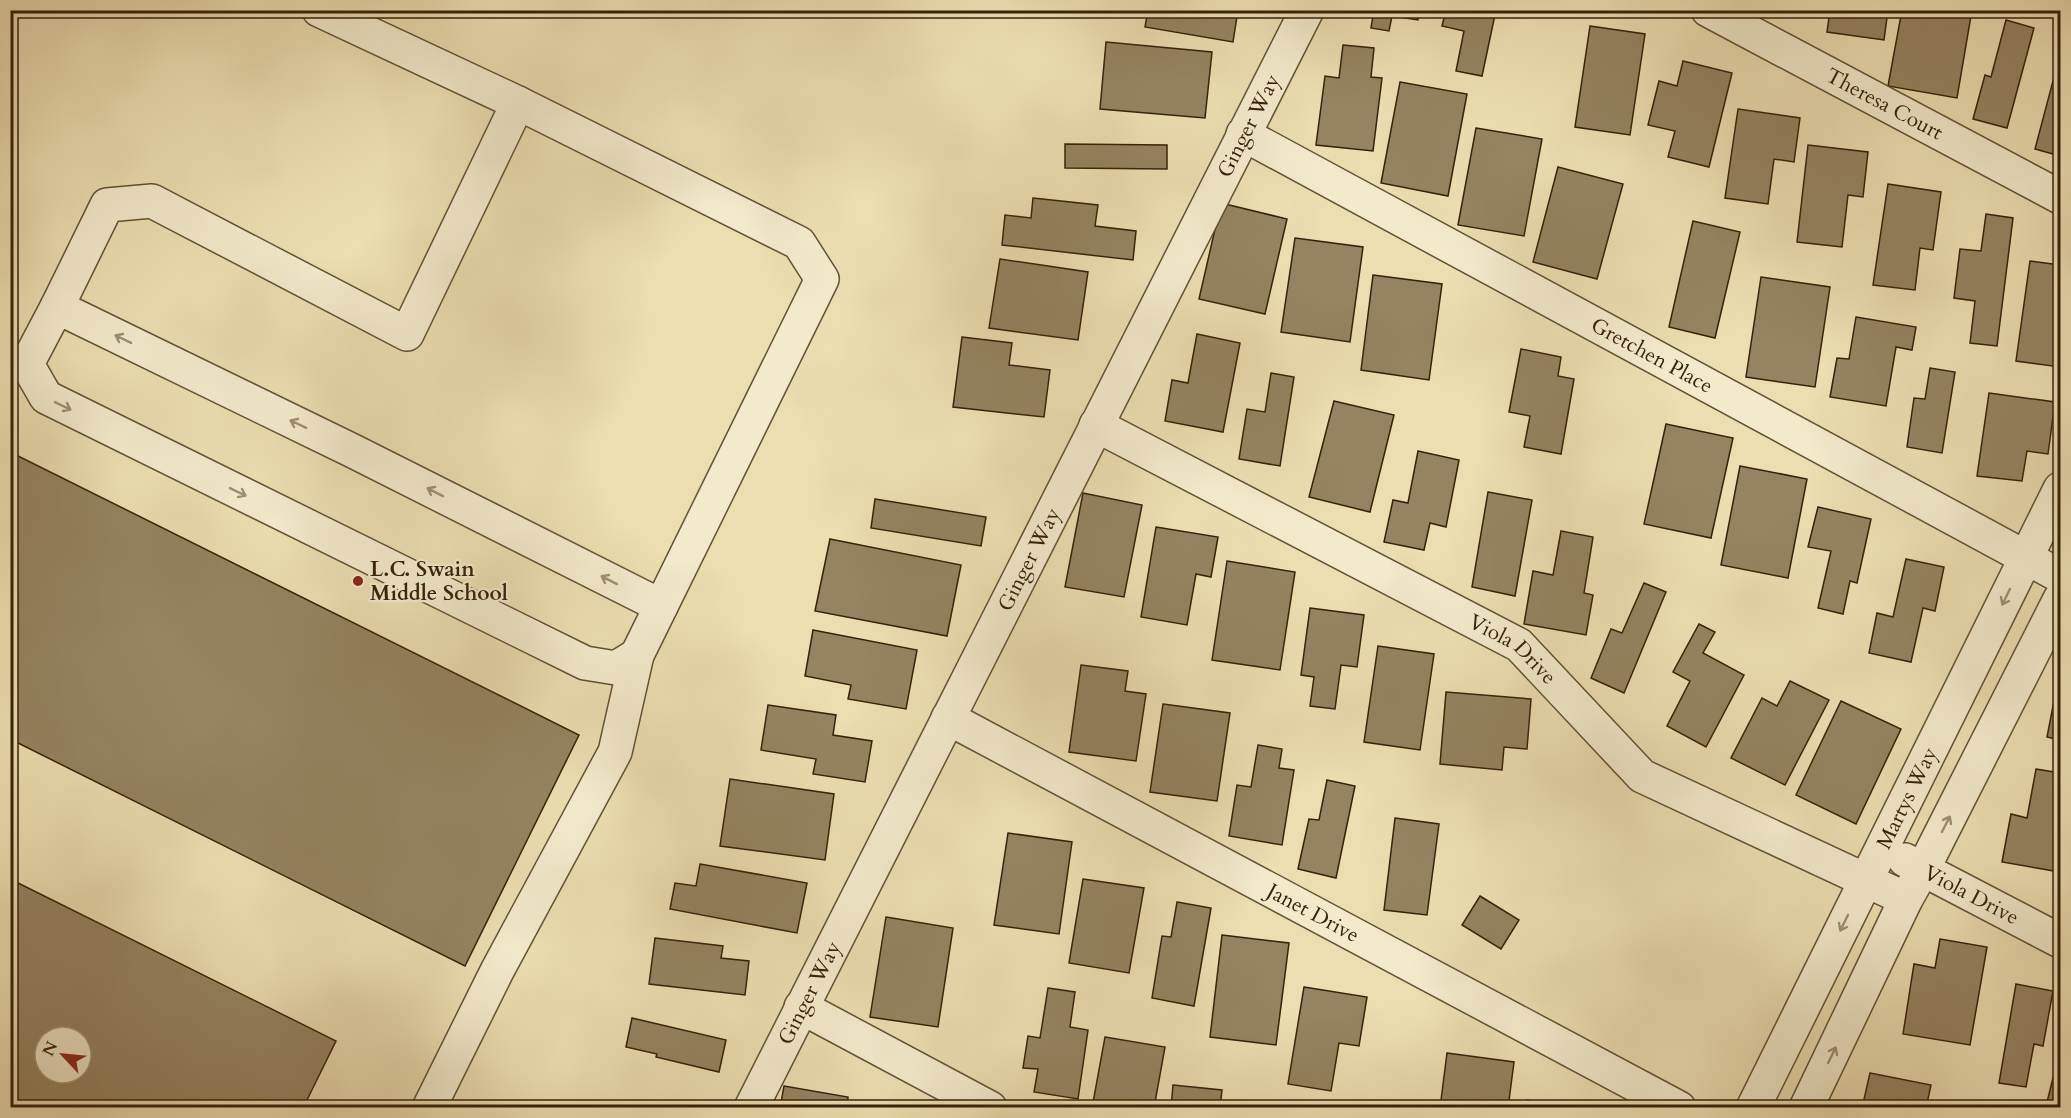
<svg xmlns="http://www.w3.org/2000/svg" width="2071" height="1118" viewBox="0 0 2071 1118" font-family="Cardo,serif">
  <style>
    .building { fill: #958361; stroke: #36210a; stroke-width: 1.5; fill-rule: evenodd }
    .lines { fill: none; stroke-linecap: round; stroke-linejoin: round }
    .minor-casing { stroke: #645034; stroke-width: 36 }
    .minor { stroke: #f3eacc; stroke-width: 33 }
    .oneway { stroke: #9e9075 }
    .poi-dot { fill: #8f2418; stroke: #f3eacc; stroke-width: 2 }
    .labels { text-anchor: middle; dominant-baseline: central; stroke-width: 4.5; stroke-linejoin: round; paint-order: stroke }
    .street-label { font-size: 21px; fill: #36210a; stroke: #f3eacc }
    .poi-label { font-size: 21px; font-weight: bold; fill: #36210a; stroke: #f3eacc; text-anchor: start }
  </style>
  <rect width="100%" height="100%" fill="#ecdeb1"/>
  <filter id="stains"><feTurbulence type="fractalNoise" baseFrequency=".00333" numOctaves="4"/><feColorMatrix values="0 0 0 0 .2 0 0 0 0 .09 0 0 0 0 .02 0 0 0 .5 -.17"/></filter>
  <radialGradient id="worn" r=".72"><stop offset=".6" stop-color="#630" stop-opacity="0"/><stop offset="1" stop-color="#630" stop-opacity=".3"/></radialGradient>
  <g class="building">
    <path d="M1148,10H1238L1233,42L1145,27Z"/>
    <path d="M1374,10H1419L1418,20L1392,16L1389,31L1371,28Z"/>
    <path d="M1446,10H1496L1482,76L1456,71L1464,31L1442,26Z"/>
    <path d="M1830,10H1888L1884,40L1827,32Z"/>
    <path d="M1902,10H1972L1957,98L1888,86Z"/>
    <path d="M2006,20L2034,28L2007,128L1973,119L1985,75L1991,77Z"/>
    <path d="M1590,26L1645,34L1630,135L1575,127Z"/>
    <path d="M1106,42L1212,52L1205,118L1100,109Z"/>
    <path d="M1343,45L1374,48L1371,77L1382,78L1373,151L1316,145L1325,76L1339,78Z"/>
    <path d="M1683,61L1732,73L1709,167L1668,157L1675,131L1648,125L1659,81L1677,86Z"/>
    <path d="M2058,62L2060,63V156L2035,149Z"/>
    <path d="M1400,82L1467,94L1448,196L1381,183Z"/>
    <path d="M1738,109L1800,118L1794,162L1774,159L1768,204L1725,198Z"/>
    <path d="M1476,128L1542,139L1524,236L1458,225Z"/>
    <path d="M1065,144L1167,145V169L1065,168Z"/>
    <path d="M1808,145L1868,152L1863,197L1848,195L1842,247L1797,242Z"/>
    <path d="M1558,167L1623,184L1597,279L1533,262Z"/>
    <path d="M1888,184L1941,192L1933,250L1920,248L1915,290L1873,285Z"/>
    <path d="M1033,198L1098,205L1095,226L1136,231L1133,260L1002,245L1005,215L1031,218Z"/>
    <path d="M1221,203L1287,219L1265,314L1199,299Z"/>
    <path d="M1986,214L2013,218L1997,346L1970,343L1975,301L1954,298L1960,249L1981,251Z"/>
    <path d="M1693,221L1740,232L1715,338L1669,327Z"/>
    <path d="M1295,238L1363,247L1350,342L1281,332Z"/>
    <path d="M1000,259L1088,272L1078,340L989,328Z"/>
    <path d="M2030,261L2060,265V367L2016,361Z"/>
    <path d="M1373,275L1442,284L1429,380L1361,370Z"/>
    <path d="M1761,277L1830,287L1815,387L1746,377Z"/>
    <path d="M1856,317L1916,327L1912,350L1896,347L1886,406L1830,397L1837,358L1849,359Z"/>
    <path d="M1197,334L1240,343L1223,432L1165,421L1172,380L1188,383Z"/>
    <path d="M962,337L1012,343L1009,365L1050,370L1044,417L953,407Z"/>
    <path d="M1521,349L1561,357L1558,376L1574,379L1561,454L1524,447L1530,416L1509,412Z"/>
    <path d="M1930,368L1955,372L1942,453L1907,447L1914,398L1925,399Z"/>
    <path d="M1271,373L1294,377L1280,466L1239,459L1247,409L1265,412Z"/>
    <path d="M1989,393L2055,402L2048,454L2027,451L2022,481L1977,476Z"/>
    <path d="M1334,401L1394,415L1370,512L1309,497Z"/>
    <path d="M1666,424L1733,438L1711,538L1644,524Z"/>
    <path d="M1418,451L1459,460L1446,527L1430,523L1424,550L1384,542L1393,500L1408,503Z"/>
    <path d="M10,452L579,735L465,966L10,739Z"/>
    <path d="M1740,466L1807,479L1788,578L1721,565Z"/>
    <path d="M1488,492L1532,500L1515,596L1472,587Z"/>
    <path d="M1083,493L1142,505L1124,597L1065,587Z"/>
    <path d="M875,499L986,517L981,546L871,528Z"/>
    <path d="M1818,507L1871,519L1857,583L1850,581L1843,614L1818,608L1831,551L1808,547Z"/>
    <path d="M1156,527L1218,537L1211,577L1196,574L1187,625L1141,617Z"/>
    <path d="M1561,531L1593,537L1584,593L1593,595L1586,635L1524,624L1533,571L1553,575Z"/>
    <path d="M830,539L961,565L947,636L815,611Z"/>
    <path d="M1906,559L1944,567L1935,611L1923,608L1911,662L1869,653L1877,613L1893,617Z"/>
    <path d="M1227,561L1295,572L1280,670L1212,660Z"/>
    <path d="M1644,583L1666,592L1624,693L1591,678L1611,629L1622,633Z"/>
    <path d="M1310,608L1364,615L1357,667L1341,665L1335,709L1310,706L1314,677L1301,675Z"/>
    <path d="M1699,624L1715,632L1703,653L1744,675L1706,747L1667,726L1690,681L1673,672Z"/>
    <path d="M813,630L917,650L906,709L848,699L851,685L805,676Z"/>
    <path d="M1378,646L1434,654L1420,750L1364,742Z"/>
    <path d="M1081,665L1128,671L1125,691L1146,694L1136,761L1069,752Z"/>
    <path d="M2060,670V740L2047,737Z"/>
    <path d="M1790,681L1829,700L1785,785L1731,758L1762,698L1777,706Z"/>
    <path d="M1446,692L1531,699L1527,749L1504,747L1502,770L1440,764Z"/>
    <path d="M1841,701L1901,729L1856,824L1796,795Z"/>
    <path d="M1163,704L1230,713L1217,801L1150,792Z"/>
    <path d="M768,705L836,715L833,735L872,741L865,782L813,774L816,759L761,750Z"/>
    <path d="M1258,745L1282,749L1279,768L1294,770L1282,845L1229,836L1237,785L1251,787Z"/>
    <path d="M2036,769L2060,773V872L2002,862L2011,814L2027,818Z"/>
    <path d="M730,779L834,794L825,860L720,846Z"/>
    <path d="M1327,780L1355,786L1336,878L1298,869L1309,819L1319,820Z"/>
    <path d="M1395,818L1439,824L1427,915L1384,910Z"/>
    <path d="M1008,833L1072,842L1059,934L994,925Z"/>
    <path d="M700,864L807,883L797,933L670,909L675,883L696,886Z"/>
    <path d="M10,879L336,1041L303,1108H10ZM45,1037H81V1073H45Z"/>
    <path d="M1083,879L1144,888L1129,973L1069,963Z"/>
    <path d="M1480,896L1519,920L1501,949L1462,925Z"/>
    <path d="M1177,902L1211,908L1194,1006L1152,998L1162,936L1171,937Z"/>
    <path d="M886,917L953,928L938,1027L870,1017Z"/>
    <path d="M1222,935L1289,943L1276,1045L1210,1037Z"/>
    <path d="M655,938L723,946L721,958L749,961L745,995L649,984Z"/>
    <path d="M1940,939L1987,947L1970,1045L1903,1034L1914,964L1935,968Z"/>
    <path d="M2016,984L2053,991L2043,1046L2034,1044L2026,1087L1999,1083Z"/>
    <path d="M1304,987L1367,997L1359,1046L1339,1043L1331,1091L1288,1084Z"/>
    <path d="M1048,988L1075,992L1070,1027L1088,1030L1078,1099L1034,1092L1038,1069L1023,1068L1028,1036L1040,1038Z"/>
    <path d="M632,1018L726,1040L719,1072L656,1057L657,1054L626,1047Z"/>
    <path d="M1105,1037L1165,1047L1154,1108H1092Z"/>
    <path d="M2060,1050V1106L2047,1102Z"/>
    <path d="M1447,1053L1514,1062L1508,1108H1440Z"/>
    <path d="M1870,1073L1931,1085L1926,1108H1847L1848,1101L1863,1104Z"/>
    <path d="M1173,1085L1222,1090L1220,1108H1171Z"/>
    <path d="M784,1086L848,1097L847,1108H780Z"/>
    <path d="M1527,1100L1566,1108H1526Z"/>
  </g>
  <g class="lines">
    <g class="minor-casing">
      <g id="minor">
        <path d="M319,10L518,103L799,243L822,279L637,655L615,752L497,971L429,1108"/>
        <path id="s1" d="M1708,10L2060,197"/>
        <path id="s2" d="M1243,134L2060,576"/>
        <path d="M57,307L107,205L152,201L407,334L518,103"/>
        <path id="s3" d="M1096,425L1519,645L1642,776L1906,899"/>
        <path d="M637,655L616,668L585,663L46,397L27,364L57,307L351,450L661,606"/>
        <path id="s4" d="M948,718L1679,1108"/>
        <path id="s5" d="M1905,860L2060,941"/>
        <path d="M801,1007L990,1108"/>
        <path id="s6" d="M751,1108L1307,10"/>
        <path id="s7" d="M1753,1108L2060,489"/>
        <path d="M1806,1108L1906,899L1923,869L2060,599"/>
      </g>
    </g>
    <use href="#minor" class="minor"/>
  </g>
  <defs><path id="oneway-shaft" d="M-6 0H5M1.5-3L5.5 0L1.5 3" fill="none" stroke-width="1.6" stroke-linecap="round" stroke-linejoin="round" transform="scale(1.5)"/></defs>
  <g class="oneway">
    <use href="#oneway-shaft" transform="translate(123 339) rotate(-154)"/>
    <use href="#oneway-shaft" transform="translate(63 406) rotate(26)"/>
    <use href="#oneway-shaft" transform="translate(298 424) rotate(-154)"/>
    <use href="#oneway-shaft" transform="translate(238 492) rotate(26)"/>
    <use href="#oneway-shaft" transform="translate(435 492) rotate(-153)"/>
    <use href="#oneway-shaft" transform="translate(609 580) rotate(-153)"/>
    <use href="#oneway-shaft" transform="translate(2006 597) rotate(116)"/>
    <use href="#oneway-shaft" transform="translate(1946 824) rotate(-63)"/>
    <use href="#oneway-shaft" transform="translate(1844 923) rotate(116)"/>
    <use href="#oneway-shaft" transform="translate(1832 1055) rotate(-64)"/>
  </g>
  <circle class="poi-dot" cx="358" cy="581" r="6"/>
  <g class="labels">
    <g class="street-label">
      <text stroke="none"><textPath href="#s1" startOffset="200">Theresa Court</textPath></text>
      <text stroke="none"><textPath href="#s6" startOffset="1101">Ginger Way</textPath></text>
      <text stroke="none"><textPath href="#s2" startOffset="465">Gretchen Place</textPath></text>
      <text stroke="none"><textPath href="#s6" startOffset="615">Ginger Way</textPath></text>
      <text stroke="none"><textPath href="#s3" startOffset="474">Viola Drive</textPath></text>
      <text stroke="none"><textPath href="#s7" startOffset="346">Martys Way</textPath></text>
      <text stroke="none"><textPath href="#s5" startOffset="75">Viola Drive</textPath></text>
      <text stroke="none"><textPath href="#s4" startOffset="414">Janet Drive</textPath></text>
      <text stroke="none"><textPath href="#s6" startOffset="129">Ginger Way</textPath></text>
    </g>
    <g class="poi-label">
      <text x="370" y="569">L.C. Swain<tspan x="370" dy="24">Middle School</tspan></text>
    </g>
  </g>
  <rect width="2071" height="1118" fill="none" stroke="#ecdeb1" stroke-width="36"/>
  <rect x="12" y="12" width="2047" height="1094" fill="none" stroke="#36210a" stroke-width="3"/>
  <rect x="18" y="18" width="2035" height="1082" fill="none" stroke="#36210a" stroke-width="1.5"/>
  <g transform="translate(63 1055) rotate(296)"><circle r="28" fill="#f3eacc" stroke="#a79a7e" stroke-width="1.5"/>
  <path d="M0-4.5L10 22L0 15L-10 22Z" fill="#8f2418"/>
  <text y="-9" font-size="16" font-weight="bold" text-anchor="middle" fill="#36210a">N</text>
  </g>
  <rect width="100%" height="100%" filter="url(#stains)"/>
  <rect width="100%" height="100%" fill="url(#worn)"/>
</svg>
